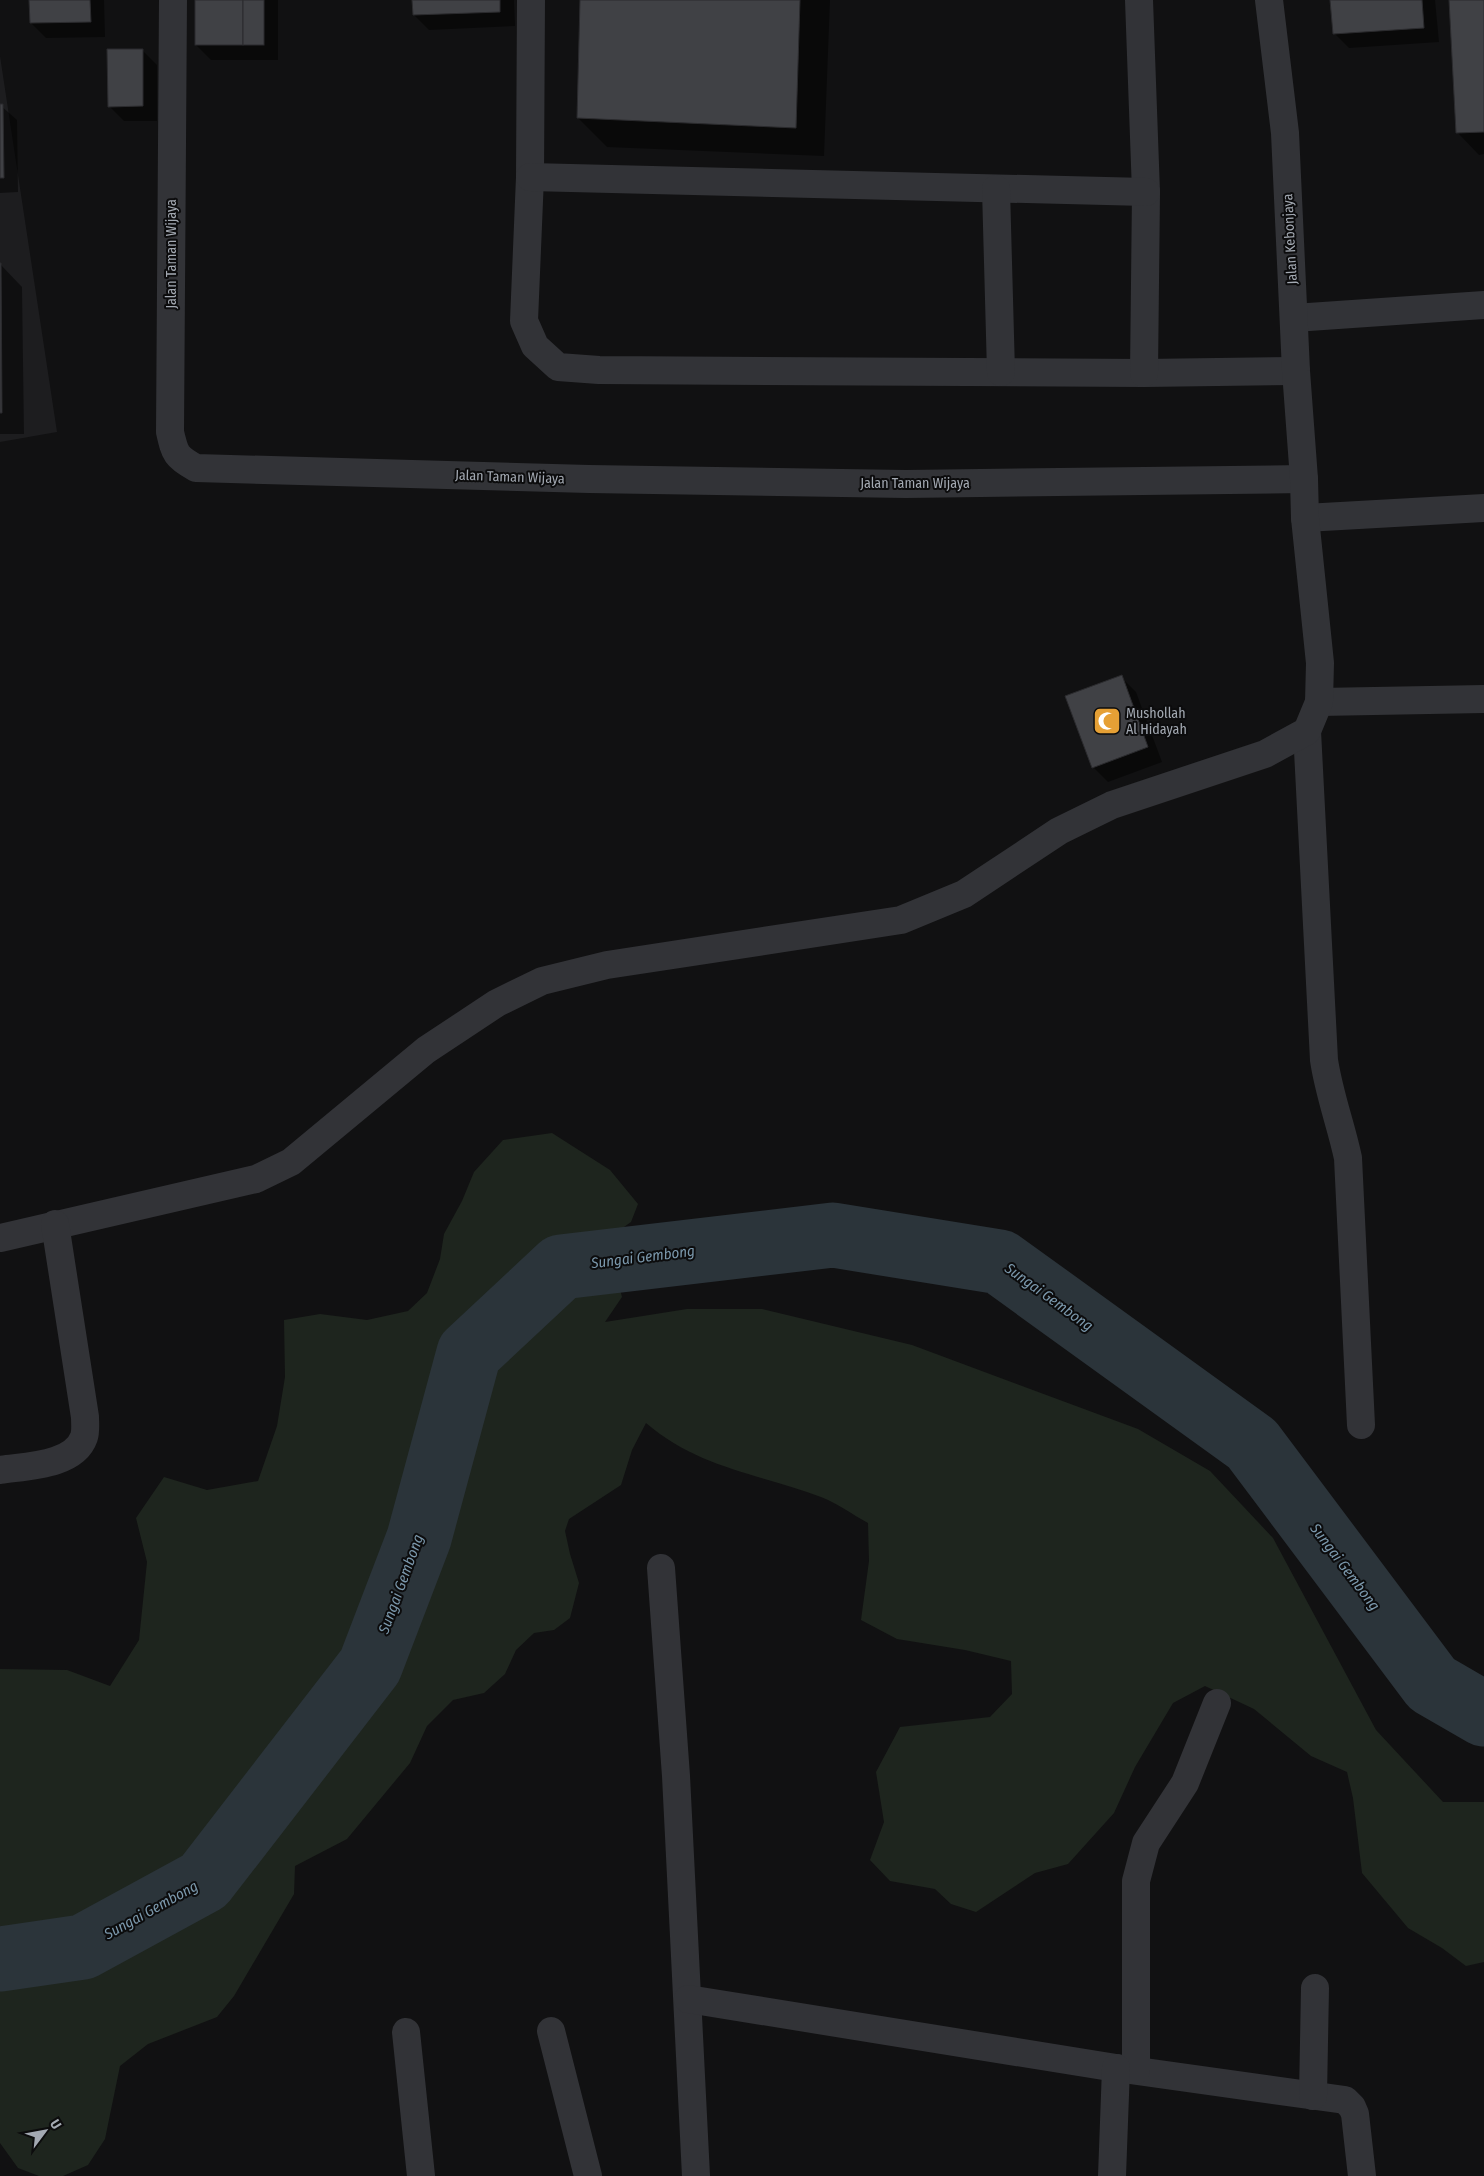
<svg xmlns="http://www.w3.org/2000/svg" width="1484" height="2176" viewBox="0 0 1484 2176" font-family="'Fira Sans Condensed',sans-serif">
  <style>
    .built { fill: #1d1d1f }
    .green { fill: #1e251e }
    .shadow { fill: #0007 }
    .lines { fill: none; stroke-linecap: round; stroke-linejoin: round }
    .river { stroke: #2b343a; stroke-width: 65 }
    .building { fill: #404145; stroke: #2b2b2e }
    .street { stroke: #323337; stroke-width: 28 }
    .labels { text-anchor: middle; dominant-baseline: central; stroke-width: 4; stroke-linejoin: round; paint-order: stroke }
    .street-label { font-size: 14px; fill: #a3a9b2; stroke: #0c0c0d }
    .poi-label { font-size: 14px; fill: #a3a9b2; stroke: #0c0c0d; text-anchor: start }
    .water-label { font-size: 15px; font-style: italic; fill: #7b98ac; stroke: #0c0c0d }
  </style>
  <rect width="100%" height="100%" fill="#111112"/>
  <path class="built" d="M0,56L57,432L0,442Z"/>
  <path class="green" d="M552,1133L610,1170L638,1204L631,1222L607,1239L622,1297L605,1322L687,1309H762L912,1345L1138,1429L1210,1471L1273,1538L1376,1730L1443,1802H1484V1962L1466,1966L1442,1948L1408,1928L1362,1873L1353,1798L1347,1772L1311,1756L1254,1709L1205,1686L1173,1703L1135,1767L1114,1813L1068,1864L1035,1873L976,1912L951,1904L935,1889L890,1881L870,1860L884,1822L876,1772L900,1727L990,1717L1012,1694L1011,1661L965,1650L897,1639L861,1620L869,1561L868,1523C853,1515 837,1503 821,1497C760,1474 698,1468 646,1423L632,1450L621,1485L569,1519L565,1531L570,1554L579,1583L570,1618L554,1630L534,1633L516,1650L505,1674L484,1693L453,1700L427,1726L410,1763L347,1839L295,1866L294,1894L234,1996L217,2017L148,2044L120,2066L105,2139L88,2165L63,2176H39L18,2168L0,2143V1669L67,1670L110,1686L139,1640L147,1562L136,1518L164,1477L207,1490L258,1481L277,1426L285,1377L284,1320L320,1314L367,1320L408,1311L427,1293L440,1259L444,1234L462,1201L474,1172L503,1140Z"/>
  <g class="shadow">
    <path d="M30,0H104L105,37L46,38L31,23Z"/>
    <path d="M196,0H278V60H211L196,45Z"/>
    <path d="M413,0H514L515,26L429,30L414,15Z"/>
    <path d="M582,0H830L824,156L607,147L578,118Z"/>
    <path d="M1331,0H1435L1439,42L1349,48L1334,33Z"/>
    <path d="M1450,0H1484V154L1479,155L1457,132Z"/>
    <path d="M142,50L157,65V121H124L109,106Z"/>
    <path d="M0,105L17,120L18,192L0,193Z"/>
    <path d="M0,264L22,287L24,434H0Z"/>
    <path d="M1121,677L1136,692L1162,762L1108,782L1093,767Z"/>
  </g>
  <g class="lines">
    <path class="river" d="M0,1959L83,1947L204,1881L370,1666L419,1538L469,1353L561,1267L833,1235L1000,1262L1252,1444L1432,1684L1484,1714"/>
  </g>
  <g class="building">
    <path d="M29,0H90L91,22L30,23Z"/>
    <rect x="195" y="0" width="48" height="45"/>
    <rect x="243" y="0" width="21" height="45"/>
    <path d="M412,0H500V12L413,15Z"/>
    <path d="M580,0H800L796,128L577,118Z"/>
    <path d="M1330,0H1422L1424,28L1333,34Z"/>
    <path d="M1449,0H1484V132L1456,133Z"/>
    <path d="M107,49H143V106L108,107Z"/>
    <path d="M0,104H3L4,178H0Z"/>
    <path d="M0,263H1L2,413H0Z"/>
    <path d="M1122,675L1148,747L1092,768L1065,696Z"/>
  </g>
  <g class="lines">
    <g class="street">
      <path d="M173,0L170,432C175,454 176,457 196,468L589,479L906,484L1304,479"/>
      <path d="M531,0L530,177L524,321L535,346L558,367L599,370L1144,373L1296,371"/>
      <path d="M1139,0L1146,192L1144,373"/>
      <path d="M530,177L1146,192"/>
      <path d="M996,189L1001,372"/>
      <path d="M1294,318L1484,305"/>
      <path d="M1305,518L1484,508"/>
      <path d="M1319,702L1484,699"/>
      <path d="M1307,731L1324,1060C1329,1094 1341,1125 1348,1158L1361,1425"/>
      <path d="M0,1238L256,1179L291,1162L426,1050L497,1003L542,981L607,965L901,920L964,894L1059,831L1112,805L1265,754L1307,731L1319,702L1320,663L1305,518L1304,479L1296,371L1285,133L1269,0"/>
      <path d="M0,1470C25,1466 74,1466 84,1437C86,1431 85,1423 85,1417L55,1224"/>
      <path d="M661,1568L676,1776L696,2176"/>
      <path d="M688,1999L1116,2068L1345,2100L1352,2107L1355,2114L1362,2176"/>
      <path d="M551,2031L588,2176"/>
      <path d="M406,2032L421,2176"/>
      <path d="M1136,2070V1881L1146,1843L1185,1783L1217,1703"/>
      <path d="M1313,2096L1315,1988"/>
      <path d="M1112,2176L1116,2068"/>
    </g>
  </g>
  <defs>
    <g id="mosque-square" transform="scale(1.4375)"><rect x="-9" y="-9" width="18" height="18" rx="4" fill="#e6a035" stroke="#0c0c0d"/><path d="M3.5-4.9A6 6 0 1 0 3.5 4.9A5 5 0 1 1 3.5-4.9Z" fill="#fff"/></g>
  </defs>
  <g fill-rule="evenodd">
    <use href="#mosque-square" x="1107" y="721"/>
  </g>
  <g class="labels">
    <g class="street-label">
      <text transform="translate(1290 239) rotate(-93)">Jalan Kebonjaya</text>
      <text transform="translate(171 254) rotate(-90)">Jalan Taman Wijaya</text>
      <text transform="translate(510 477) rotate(2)">Jalan Taman Wijaya</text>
      <text x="915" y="483">Jalan Taman Wijaya</text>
    </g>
    <g class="poi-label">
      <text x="1126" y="713">Mushollah<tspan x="1126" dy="16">Al Hidayah</tspan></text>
    </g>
    <g class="water-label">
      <text transform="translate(643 1257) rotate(-7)">Sungai Gembong</text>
      <text transform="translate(1049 1297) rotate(36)">Sungai Gembong</text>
      <text transform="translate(1345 1567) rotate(53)">Sungai Gembong</text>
      <text transform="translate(401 1584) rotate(-70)">Sungai Gembong</text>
      <text transform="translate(151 1910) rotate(-29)">Sungai Gembong</text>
    </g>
  </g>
  <g transform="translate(45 2131) rotate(58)" stroke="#0c0c0d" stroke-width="4" paint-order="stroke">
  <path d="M0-4L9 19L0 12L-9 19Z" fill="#a3a9b2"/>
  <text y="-8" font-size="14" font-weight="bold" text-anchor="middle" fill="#a3a9b2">U</text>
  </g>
</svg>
